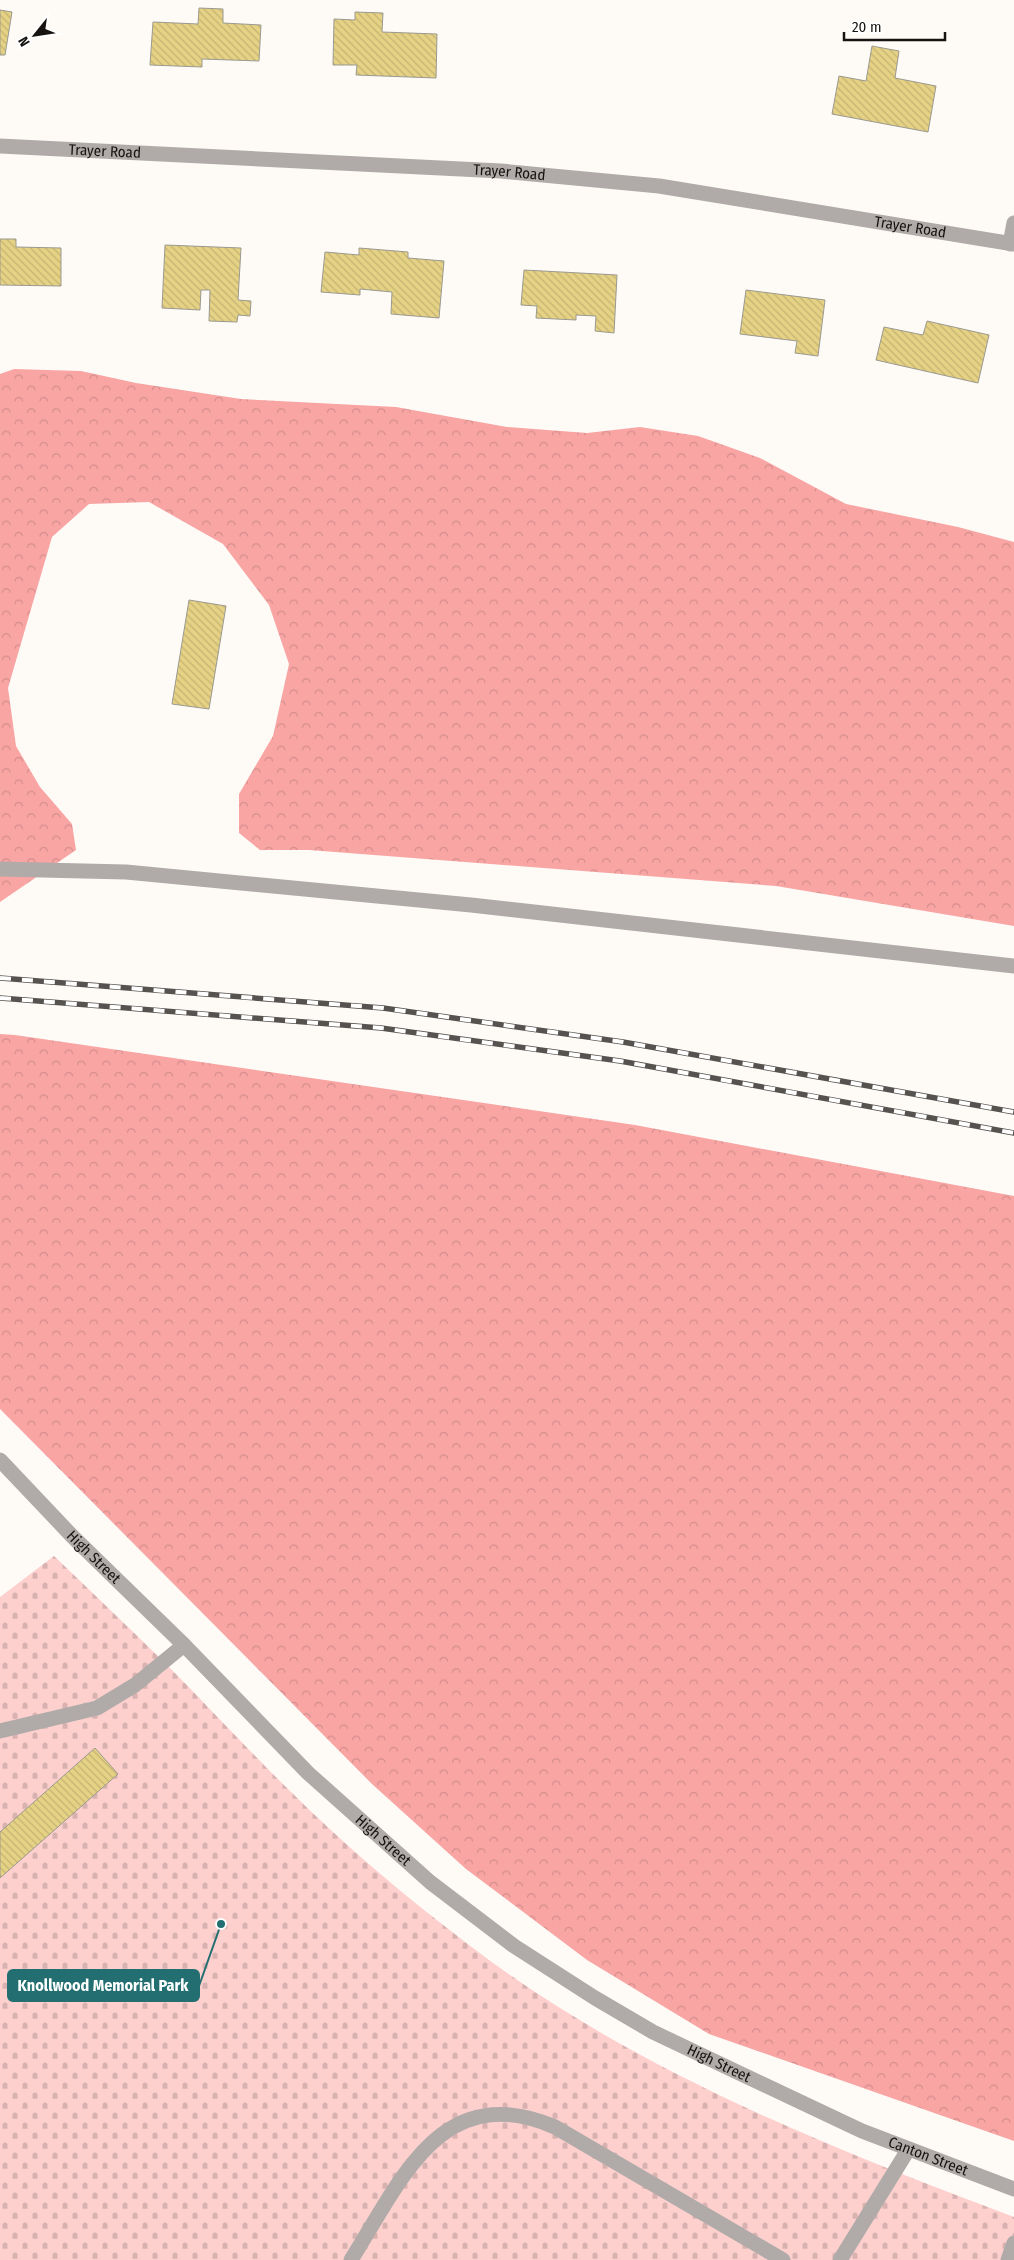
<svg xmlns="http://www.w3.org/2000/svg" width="1014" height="2260" viewBox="0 0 1014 2260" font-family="'Fira Sans Condensed',sans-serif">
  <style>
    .forest { fill: url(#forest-crowns) }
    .cemetery { fill: url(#cemetery-stones) }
    .building { fill: url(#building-back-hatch); stroke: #9b998f }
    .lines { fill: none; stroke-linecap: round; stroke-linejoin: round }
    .minor { stroke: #b0aba9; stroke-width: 15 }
    .rail-casing { stroke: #55524f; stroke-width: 5.5 }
    .rail { stroke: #fff; stroke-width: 4; stroke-dasharray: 11; stroke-linecap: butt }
    .labels { text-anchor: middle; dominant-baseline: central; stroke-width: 4.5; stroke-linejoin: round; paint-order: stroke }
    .street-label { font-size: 15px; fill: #161310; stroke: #fff }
    .leader { fill: none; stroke: #226e70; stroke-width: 2 }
    .callout-dot { fill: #226e70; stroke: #fff; stroke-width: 2 }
    .callout { fill: #226e70; stroke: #226e70; stroke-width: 2 }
    .callout-label { font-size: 16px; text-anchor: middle; font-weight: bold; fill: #fff }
  </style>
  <defs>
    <pattern id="forest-crowns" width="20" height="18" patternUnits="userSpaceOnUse" patternTransform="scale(1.25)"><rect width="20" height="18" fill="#f8a5a4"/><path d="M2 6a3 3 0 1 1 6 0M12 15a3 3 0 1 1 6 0" fill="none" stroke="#d48d8c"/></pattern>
    <pattern id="cemetery-stones" width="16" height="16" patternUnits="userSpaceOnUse" patternTransform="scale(1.25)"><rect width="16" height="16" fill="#fdd0ce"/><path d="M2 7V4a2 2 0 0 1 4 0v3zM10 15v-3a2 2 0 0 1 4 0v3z" fill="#d8b2b0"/></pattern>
    <pattern id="building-back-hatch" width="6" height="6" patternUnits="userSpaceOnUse" patternTransform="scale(1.25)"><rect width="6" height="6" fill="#e5d285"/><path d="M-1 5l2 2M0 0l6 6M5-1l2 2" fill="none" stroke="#c4b372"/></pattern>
  </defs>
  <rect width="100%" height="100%" fill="#fefbf7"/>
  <g class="forest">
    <path d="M14,369L81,371L136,383L241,399L396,407L507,427L587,433L640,427L698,436L760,458L846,504L958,527L1014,542V926L776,886L309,850H260L239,833V794L273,736L289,664L269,605L223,544L149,502L89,504L52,537L8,688L16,746L40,787L72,824L76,850L0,902V374Z"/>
    <path d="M0,1034L15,1035L635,1125L1014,1196V2141L709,2034L587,1960L466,1869L372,1784L0,1409Z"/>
  </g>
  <path class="cemetery" d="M54,1556C91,1591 128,1627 165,1663C207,1705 247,1749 289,1790C345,1846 406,1897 469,1945C631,2069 825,2146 1014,2217V2260H0V1597Z"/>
  <g class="building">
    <path d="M199,8L223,9V23L261,25L259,61L202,59V67L150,65L153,22L198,24Z"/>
    <path d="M0,10L12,12L5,55H0Z"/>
    <path d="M355,12L383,13L382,32L437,34L436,78L356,75L357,65H333L334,19L355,20Z"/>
    <path d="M872,46L899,51L895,78L936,86L928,132L832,114L839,76L866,81Z"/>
    <path d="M0,239H16V247L61,248V286L0,285Z"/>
    <path d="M165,245L241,248L238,300L251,301L250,316L238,315L237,322L209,321L210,290H201L200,310L162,308Z"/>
    <path d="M359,248L408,252V258L444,261L439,318L391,314L392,292L360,289V295L321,292L325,252L359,255Z"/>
    <path d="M524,270L617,275L614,333L595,331L596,316L576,315V320L536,318L537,306L521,305Z"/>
    <path d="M746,290L825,300L818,356L795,353L797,341L740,334Z"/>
    <path d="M927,321L989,335L978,383L876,360L884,327L923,335Z"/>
    <path d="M189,600L226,606L209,709L172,704Z"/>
    <path d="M95,1748L118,1774L0,1878V1832Z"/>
  </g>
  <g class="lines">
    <g class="minor">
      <path id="s1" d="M0,146L501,171L659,186L1014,244"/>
      <path d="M1010,244L1014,223"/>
      <path d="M0,869L126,872L471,905L1014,966"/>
      <path id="s2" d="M0,1460L73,1537L184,1645L308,1773L430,1882L514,1946L595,1998L653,2032L737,2072L862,2131L1014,2189"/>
      <path d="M0,1731L97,1708L135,1685L184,1645"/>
      <path d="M351,2260C401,2181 441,2078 555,2127L783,2260"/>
      <path d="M840,2260L908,2150"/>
      <path d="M1008,2260L1014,2243"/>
    </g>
    <g class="rail-casing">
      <g id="rail">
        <path d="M0,978L383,1008L623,1042L1014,1112"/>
        <path d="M0,998L381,1028L620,1061L1014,1133"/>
      </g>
    </g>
    <use href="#rail" class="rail"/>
  </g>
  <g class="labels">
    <g class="street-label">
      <text stroke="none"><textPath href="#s1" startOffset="105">Trayer Road</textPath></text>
      <text stroke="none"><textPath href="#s1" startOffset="510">Trayer Road</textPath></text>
      <text stroke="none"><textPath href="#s1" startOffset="915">Trayer Road</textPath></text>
      <text stroke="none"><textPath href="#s2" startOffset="135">High Street</textPath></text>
      <text stroke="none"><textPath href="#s2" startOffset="540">High Street</textPath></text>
      <text stroke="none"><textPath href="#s2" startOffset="945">High Street</textPath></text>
      <text stroke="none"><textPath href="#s2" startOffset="1174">Canton Street</textPath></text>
    </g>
  </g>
  <path class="leader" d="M221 1924L199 1986"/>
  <circle class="callout-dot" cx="221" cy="1924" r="5"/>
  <rect class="callout" x="8" y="1970" width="191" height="31" rx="5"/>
  <g class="callout-label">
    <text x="103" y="1991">Knollwood Memorial Park</text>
  </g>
  <g transform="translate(35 35) rotate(240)" stroke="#ffffff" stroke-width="4" paint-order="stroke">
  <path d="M0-4L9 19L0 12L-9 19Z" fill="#161310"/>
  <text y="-8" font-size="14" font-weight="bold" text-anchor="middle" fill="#161310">N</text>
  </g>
  <path d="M844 32v8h101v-8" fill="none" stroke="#161310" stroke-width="2.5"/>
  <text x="852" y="32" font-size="15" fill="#161310" stroke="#ffffff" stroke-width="4" paint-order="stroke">20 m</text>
</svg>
